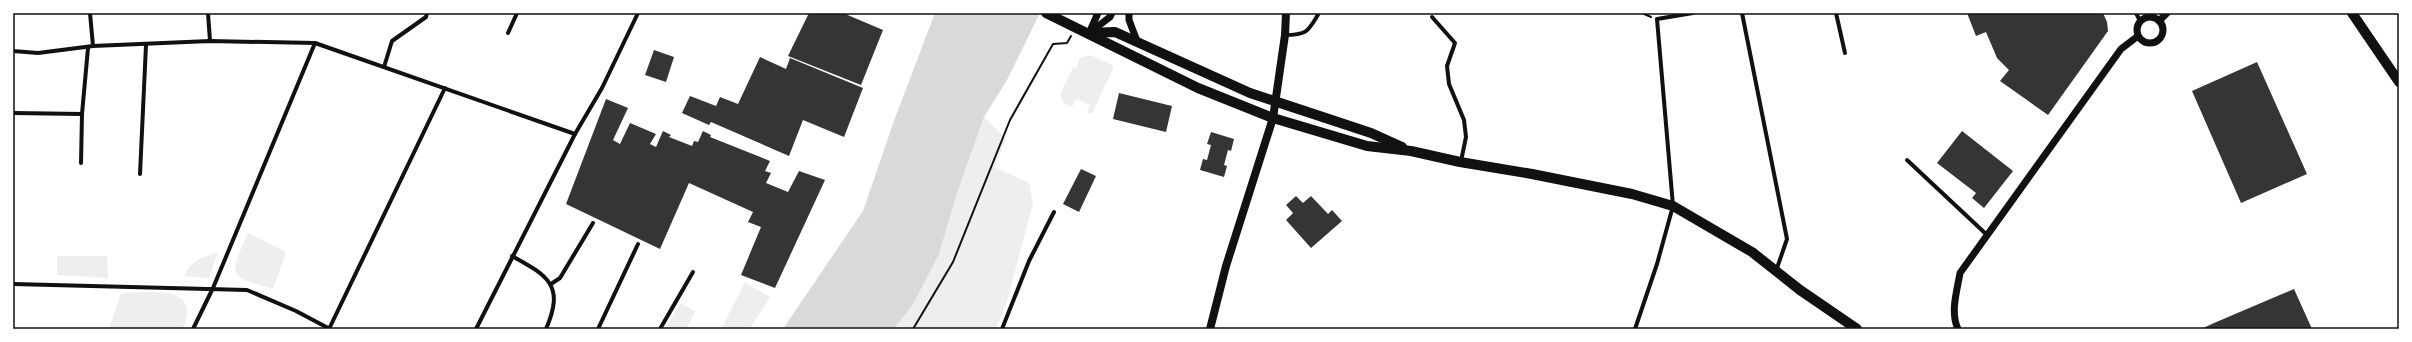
<svg xmlns="http://www.w3.org/2000/svg" width="2412" height="342" viewBox="0 0 2412 342" font-family="'Asap Condensed',sans-serif">
  <style>
    .green { fill: #eee }
    .water { fill: #d9d9d9 }
    .building { fill: #353535 }
    .lines { fill: none; stroke-linecap: round; stroke-linejoin: round }
    .path { stroke: #111; stroke-width: 2 }
    .minor { stroke: #111; stroke-width: 4 }
    .tertiary { stroke: #111; stroke-width: 7 }
    .secondary { stroke: #111; stroke-width: 8 }
    .primary { stroke: #111; stroke-width: 10 }
    .neatline { fill: none; stroke: #111; stroke-width: 1.5 }
  </style>
  <rect width="100%" height="100%" fill="#fff"/>
  <g class="green">
    <path d="M1090,55L1114,66L1092,114L1087,112L1090,105L1076,99L1072,107L1064,103L1060,95L1073,67L1076,68L1080,58Z"/>
    <path d="M984,117L1006,139L994,167L1029,183L1033,204L1006,305L996,329H894L914,303L939,254L957,193Z"/>
    <path d="M248,233L286,252L273,289C227,276 229,276 248,233Z"/>
    <path d="M218,252L209,278L184,276C191,260 203,257 218,252Z"/>
    <path d="M57,256H107L108,278L57,275Z"/>
    <path d="M745,282L770,297L750,329H721Z"/>
    <path d="M121,293C151,293 202,283 183,329H109Z"/>
    <path d="M681,303L695,311L687,329H665Z"/>
  </g>
  <path class="water" d="M935,13H1040L1007,80L984,117L957,193L939,254L914,303L894,329H783L863,211L895,118Z"/>
  <g class="building">
    <path d="M809,13H843L883,30L861,85L788,56Z"/>
    <path d="M1967,13H2103L2107,22L2108,31L2048,115L2000,81L2009,70L1997,58L1986,32L1976,36Z"/>
    <path d="M654,50L674,57L666,82L645,75Z"/>
    <path d="M760,57L786,69L790,58L863,88L844,137L803,120L789,156L711,122L709,125L682,113L690,96L716,106L720,97L738,104Z"/>
    <path d="M2257,62L2307,174L2241,203L2192,91Z"/>
    <path d="M1119,93L1172,106L1166,132L1113,119Z"/>
    <path d="M606,99L628,108L613,140L620,144L630,123L656,134L650,144L656,147L663,131L671,135L669,137L692,146L694,141L698,142L703,131L711,135L710,137L770,161L765,171L771,173L766,183L788,192L799,171L825,180L775,288L741,275L761,227L748,222L753,212L689,183L660,249L566,204Z"/>
    <path d="M1962,131L2013,171L1984,208L1972,198L1976,193L1937,163Z"/>
    <path d="M1211,132L1234,139L1231,151L1228,150L1224,165L1227,166L1224,177L1200,170L1203,159L1207,160L1211,145L1207,144Z"/>
    <path d="M1081,169L1096,176L1079,212L1063,204Z"/>
    <path d="M1296,196L1303,203L1311,196L1328,214L1332,210L1342,221L1311,248L1286,220L1293,213L1286,205Z"/>
    <path d="M2294,289L2312,329H2201L2214,323Z"/>
  </g>
  <g class="lines">
    <g class="path">
      <path d="M1642,13L1651,17"/>
      <path d="M913,329L953,262L1010,120L1053,44L1067,43L1071,36"/>
    </g>
    <g class="minor">
      <path d="M90,13L93,46"/>
      <path d="M208,13L210,41"/>
      <path d="M1742,13L1787,239L1776,271"/>
      <path d="M1836,13L1845,53"/>
      <path d="M2136,13L2140,21"/>
      <path d="M1432,17L1455,43L1447,66L1449,84L1464,120L1466,137L1461,161"/>
      <path d="M508,33L517,13"/>
      <path d="M1285,35C1308,35 1308,31 1319,13"/>
      <path d="M13,51L38,53L93,46L210,41L315,43L575,134"/>
      <path d="M384,67L392,41L426,17L427,13"/>
      <path d="M13,113L82,114"/>
      <path d="M1907,160L1986,234"/>
      <path d="M81,163L82,114L88,48"/>
      <path d="M140,174L146,45"/>
      <path d="M512,256C548,276 565,285 546,329"/>
      <path d="M13,284L247,290L296,311L330,329"/>
      <path d="M551,284L560,278L593,223"/>
      <path d="M193,329L213,288L315,43"/>
      <path d="M329,329L445,88"/>
      <path d="M476,329L575,134L602,88L638,13"/>
      <path d="M598,329L638,244"/>
      <path d="M660,329L693,272"/>
      <path d="M1002,329L1029,261L1054,212"/>
      <path d="M1635,329L1657,264L1673,206L1657,19L1693,13"/>
    </g>
    <g class="tertiary">
      <path d="M1129,13V20L1137,41"/>
      <circle cx="2150" cy="30" r="13"/>
      <path d="M2159,21L2167,13"/>
      <path d="M1090,31L1098,13"/>
      <path d="M1089,33L1110,17L1112,13"/>
      <path d="M1958,329C1950,312 1957,291 1960,273L2121,49L2138,36"/>
    </g>
    <path class="secondary" d="M1210,329L1226,266L1273,118L1285,35L1286,13"/>
    <g class="primary">
      <path d="M1046,13L1198,88L1273,118L1367,146L1411,151L1460,162L1532,174L1632,194L1673,206L1752,252L1800,290L1857,329"/>
      <path d="M2352,13L2399,82"/>
      <path d="M1089,33L1115,32L1250,93L1371,133L1402,147"/>
    </g>
  </g>
  <rect width="2412" height="342" fill="none" stroke="#ffffff" stroke-width="28"/>
  <rect x="14" y="14" width="2384" height="314" class="neatline"/>
</svg>
